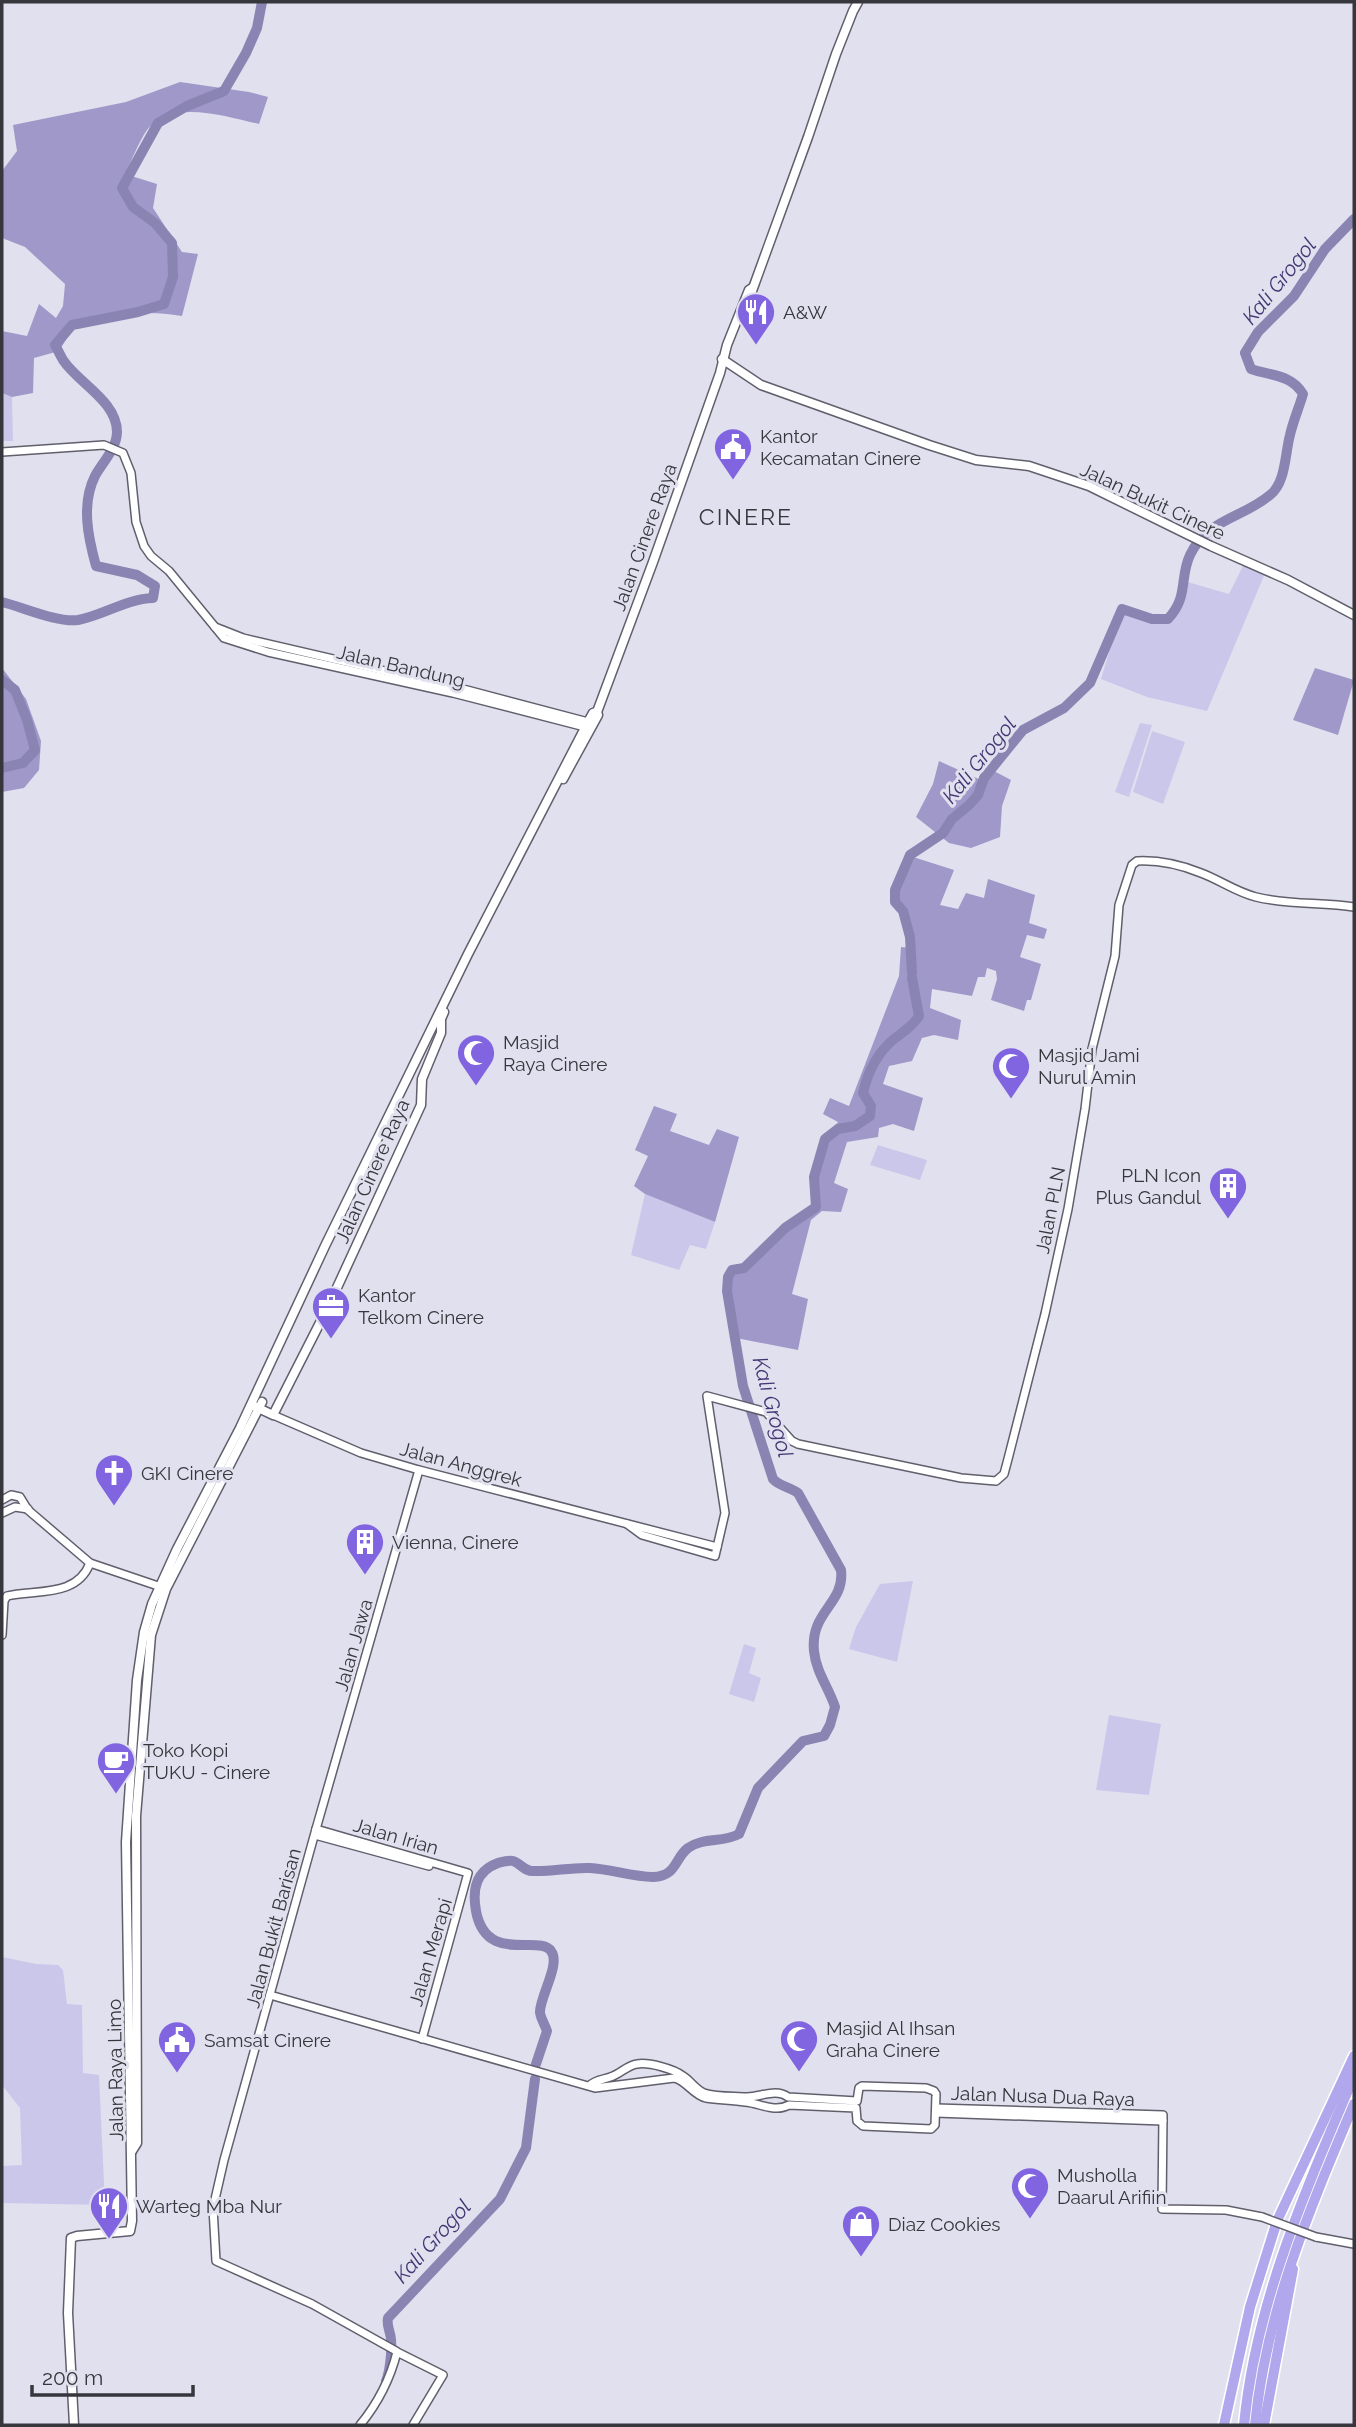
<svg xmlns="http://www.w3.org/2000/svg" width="1356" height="2427" viewBox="0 0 1356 2427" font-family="Raleway,sans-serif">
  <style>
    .green { fill: #cbc7eb }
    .forest { fill: #9f98c9 }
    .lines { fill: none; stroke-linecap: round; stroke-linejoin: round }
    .river { stroke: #8a84b3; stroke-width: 10 }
    .tertiary-casing { stroke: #615f6c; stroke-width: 10 }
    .secondary-casing { stroke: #615f6c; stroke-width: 11 }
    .motorway-casing { stroke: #fff; stroke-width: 13 }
    .tertiary { stroke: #fff; stroke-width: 7 }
    .secondary { stroke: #fff; stroke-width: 8 }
    .motorway { stroke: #b1a7ed; stroke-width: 10 }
    .tertiary-bridge-casing { stroke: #615f6c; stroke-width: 10; stroke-linecap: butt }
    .tertiary-bridge { stroke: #fff; stroke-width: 7 }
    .labels { text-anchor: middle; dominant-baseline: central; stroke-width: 6; stroke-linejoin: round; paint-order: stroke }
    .poi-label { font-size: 19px; fill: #37363c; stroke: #e1e0ee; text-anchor: start }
    .street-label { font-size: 19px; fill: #37363c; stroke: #e1e0ee }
    .water-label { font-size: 21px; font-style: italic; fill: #433673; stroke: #e1e0ee }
    .quarter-label { font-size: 23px; letter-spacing: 2px; fill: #37363c; stroke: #e1e0ee }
  </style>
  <rect width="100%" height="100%" fill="#e1e0ee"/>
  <g class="green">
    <path d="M2,393L12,397L13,441H2Z"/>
    <path d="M1245,562L1266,571L1207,711L1147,697L1101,679L1122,609L1152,619H1168L1178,608L1184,581L1229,594Z"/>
    <path d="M1140,723L1152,725L1129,797L1115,792Z"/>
    <path d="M1152,731L1185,742L1163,804L1133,792Z"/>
    <path d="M878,1145L927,1160L920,1180L870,1165Z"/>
    <path d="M645,1194L715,1222L706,1249L690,1245L679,1270L631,1255Z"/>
    <path d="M913,1581L897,1662L849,1649L856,1627L880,1584Z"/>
    <path d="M744,1644L756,1648L749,1673L761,1678L754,1702L729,1694Z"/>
    <path d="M1109,1715L1161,1724L1149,1795L1096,1790Z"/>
    <path d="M2,1957L36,1964L58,1965L63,1970L67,2004L82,2005L83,2073L99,2075L105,2205L2,2203V2166L22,2165L20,2108L2,2085Z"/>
  </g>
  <g class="forest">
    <path d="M180,82L249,92L268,97L259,124C227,117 171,98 147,130C138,143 132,160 125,174L157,184L153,208L182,252L198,254L182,316C140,309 115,315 74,327L59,351L34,358L33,393L12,397L2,393V331L27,336L39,304L56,318L63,306L65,284L25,247L2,238V171L17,151L13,125L126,102Z"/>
    <path d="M2,668L26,699L41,741L39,770L24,788L2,792Z"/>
    <path d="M1315,668L1354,680L1338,735L1293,720Z"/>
    <path d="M939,761L983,781L992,770L1011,780L1002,806L1000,837L971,848L949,843L916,817L933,784Z"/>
    <path d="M910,856L954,870L940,905L958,909L966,893L984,898L988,879L1035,895L1029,923L1047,929L1044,939L1027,935L1020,957L1041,964L1031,1000H1027L1024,1011L991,1000L997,979L996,971L987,968L985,977H978L972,996L932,989L930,1008L961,1020L958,1040L934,1035L922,1038L912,1061L889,1066L883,1084L923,1098L914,1131L893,1124L879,1128L878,1137L847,1142L834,1183L848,1189L841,1212L822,1211L811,1220L792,1294L808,1299L798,1350L736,1338L729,1273L745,1267L816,1203C811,1178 821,1142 838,1122L823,1114L830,1098L849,1106L899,976L901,947L912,948L910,929L897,899L900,883Z"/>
    <path d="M654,1106L677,1114L670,1131L709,1145L717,1129L739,1137L715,1222L645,1194L634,1186L648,1156L635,1150Z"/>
  </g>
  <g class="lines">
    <g class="river">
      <path d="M2,602C22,607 58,623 78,620C104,615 126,599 153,598L155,586L137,575L96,566C88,537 81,504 95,476C102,463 117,448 117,432C117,401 78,383 63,360C60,355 58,350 55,345L72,325L138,312L164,304L173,277L172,243L155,223L133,207L122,188L158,123L187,106L224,91L246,53L257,28L262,2"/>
      <path d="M2,680L15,690L27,720L35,750L23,763L2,768"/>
      <path d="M912,973L910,937L903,911L895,902V890L910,855L943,833L952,819L969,805L978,795L984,778L1023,730L1064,708L1090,683L1122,609L1152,619H1168C1189,596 1179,579 1190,555C1207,519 1243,518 1270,495C1286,483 1285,453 1290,435C1293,421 1299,408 1303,394C1291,374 1271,376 1251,369L1245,353L1258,332L1294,296L1325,249L1354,219"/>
      <path d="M536,2064L547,2031C545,2025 540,2017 540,2012C540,1996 561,1964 551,1951C540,1934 486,1965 476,1911C472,1889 476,1871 498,1863C502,1862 509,1860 513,1861C520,1863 524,1871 532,1871C551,1872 571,1867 590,1868C611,1869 632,1877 653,1877C677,1876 674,1859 688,1848C703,1837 723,1843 739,1834L758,1788L803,1741L824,1736L830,1725L835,1707C829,1688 816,1672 814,1651C810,1611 845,1604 841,1570L798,1493C790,1487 779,1486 773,1479L743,1386L727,1291L728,1277L732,1270L744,1268L785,1228L816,1207L814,1177L825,1139L838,1129L855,1126L870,1116L871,1106L863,1093C868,1071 877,1053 894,1039C904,1031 912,1027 919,1016L912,978"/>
      <path d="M386,2381C390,2371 392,2352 391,2340C391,2332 386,2326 388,2318L500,2199L526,2148L535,2079"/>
    </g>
    <g class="tertiary-casing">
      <g id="tertiary">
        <path d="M2,452L104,445L123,453L131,473L136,522L144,546L151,556L169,571L224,638L268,652L453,693L585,727"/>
        <path d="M215,627L243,638L467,690L588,722"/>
        <path d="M273,1415L361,1453L419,1470L717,1547"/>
        <path d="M2,1500L11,1495L20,1497L28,1510L90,1563L164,1588"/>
        <path d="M2,1513L15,1507L28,1509"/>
        <path d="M627,1524L642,1535L715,1556L725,1513L707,1396L766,1412L792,1441L798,1444L961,1478L996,1481L1004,1474L1008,1459L1045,1314L1068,1209L1085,1109L1092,1049L1115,956L1119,905L1132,865L1137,861C1157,860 1181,865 1201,873C1220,880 1236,892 1256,897C1288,905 1322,902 1354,907"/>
        <path d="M2,1635L4,1601L7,1596C35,1589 77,1598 90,1563"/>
        <path d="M316,1829L468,1873L422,2039"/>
        <path d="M315,1835L429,1866"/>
        <path d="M270,1995L595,2088L674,2078C686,2080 693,2095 706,2098C719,2100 732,2100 745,2102C760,2103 774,2113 789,2105L856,2108L857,2121L863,2126L931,2129L935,2125L936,2094L934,2091L926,2088L862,2086L859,2088L857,2101L788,2097C776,2088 761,2097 747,2097C733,2096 717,2097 704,2093C695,2089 691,2081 683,2076C674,2069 649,2062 637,2064C628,2065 621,2073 613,2076C604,2080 596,2079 589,2086"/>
        <path d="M936,2108L1163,2115L1162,2209L1226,2210L1262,2217"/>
        <path d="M936,2113L1163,2121"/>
        <path d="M1316,2237L1354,2244"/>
        <path d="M396,2351L312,2304L216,2261L213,2208L224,2160L316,1829L419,1470"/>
        <path d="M360,2425C378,2403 390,2380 397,2352L443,2375L413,2425"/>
      </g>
    </g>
    <g class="secondary-casing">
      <g id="secondary">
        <path d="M752,291L808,137L836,54L853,11L858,2"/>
        <path d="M722,359L761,385L929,445L976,460L1029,466L1089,486L1211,546L1288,580L1354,615"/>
        <path d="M563,779L598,715L597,712L653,562L720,373L727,345L749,290L752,288"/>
        <path d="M252,1405L273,1415L329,1305L421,1105L422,1079L441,1033V1019L444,1012"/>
        <path d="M132,2151L137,2143L136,1816L151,1635L166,1589L262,1402"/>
        <path d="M74,2425L68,2313L71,2238L77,2236L130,2231L132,2221L126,1842L137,1680L144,1632L152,1604L177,1549L240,1428L325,1246L468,954L588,722L593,713L597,712"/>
      </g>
    </g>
    <g class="motorway-casing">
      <g id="motorway">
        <path d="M1224,2425L1250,2307L1277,2221L1354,2056"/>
        <path d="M1244,2425C1256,2301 1306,2190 1354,2076"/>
        <path d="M1255,2425C1266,2311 1310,2208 1354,2104"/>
        <path d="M1264,2425L1293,2269"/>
      </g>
    </g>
    <use href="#tertiary" class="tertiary"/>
    <use href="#secondary" class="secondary"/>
    <use href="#motorway" class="motorway"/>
    <g class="tertiary-bridge-casing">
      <path id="tertiary-bridge" d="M1262,2217L1316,2237"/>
    </g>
    <use href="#tertiary-bridge" class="tertiary-bridge"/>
  </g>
  <defs>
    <g id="restaurant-pin" transform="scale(2.0125)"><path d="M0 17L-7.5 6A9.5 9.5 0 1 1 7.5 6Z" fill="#8165e0" stroke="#e1e0ee"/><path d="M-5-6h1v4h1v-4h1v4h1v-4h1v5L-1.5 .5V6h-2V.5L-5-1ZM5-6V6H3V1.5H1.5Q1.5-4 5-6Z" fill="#fff"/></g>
    <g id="civic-pin" transform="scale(2.0125)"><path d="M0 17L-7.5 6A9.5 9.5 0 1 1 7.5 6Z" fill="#8165e0" stroke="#e1e0ee"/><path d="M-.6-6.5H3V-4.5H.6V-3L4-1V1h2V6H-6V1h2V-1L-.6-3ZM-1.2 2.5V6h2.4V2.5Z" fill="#fff"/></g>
    <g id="mosque-pin" transform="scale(2.0125)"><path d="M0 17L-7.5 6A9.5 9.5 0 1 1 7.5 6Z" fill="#8165e0" stroke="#e1e0ee"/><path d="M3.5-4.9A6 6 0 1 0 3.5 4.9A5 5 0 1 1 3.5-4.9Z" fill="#fff"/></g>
    <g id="building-pin" transform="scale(2.0125)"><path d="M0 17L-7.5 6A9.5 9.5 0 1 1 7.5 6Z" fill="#8165e0" stroke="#e1e0ee"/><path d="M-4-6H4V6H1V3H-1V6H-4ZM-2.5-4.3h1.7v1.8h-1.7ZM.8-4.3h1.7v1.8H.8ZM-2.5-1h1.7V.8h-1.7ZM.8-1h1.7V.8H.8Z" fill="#fff"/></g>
    <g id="office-pin" transform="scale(2.0125)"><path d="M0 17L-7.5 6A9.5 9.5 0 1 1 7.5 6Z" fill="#8165e0" stroke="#e1e0ee"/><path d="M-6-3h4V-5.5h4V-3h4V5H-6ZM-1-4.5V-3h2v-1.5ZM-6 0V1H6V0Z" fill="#fff"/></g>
    <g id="church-pin" transform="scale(2.0125)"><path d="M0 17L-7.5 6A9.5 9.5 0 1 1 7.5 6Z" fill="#8165e0" stroke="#e1e0ee"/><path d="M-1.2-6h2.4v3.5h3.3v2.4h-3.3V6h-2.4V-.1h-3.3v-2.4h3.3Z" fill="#fff"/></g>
    <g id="cafe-pin" transform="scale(2.0125)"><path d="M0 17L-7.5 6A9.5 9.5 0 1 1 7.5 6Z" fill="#8165e0" stroke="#e1e0ee"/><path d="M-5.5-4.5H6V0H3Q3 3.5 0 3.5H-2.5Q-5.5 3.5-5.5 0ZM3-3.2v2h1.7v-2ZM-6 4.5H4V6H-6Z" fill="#fff"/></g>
    <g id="shop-pin" transform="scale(2.0125)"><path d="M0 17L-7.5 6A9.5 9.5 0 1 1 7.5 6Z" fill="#8165e0" stroke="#e1e0ee"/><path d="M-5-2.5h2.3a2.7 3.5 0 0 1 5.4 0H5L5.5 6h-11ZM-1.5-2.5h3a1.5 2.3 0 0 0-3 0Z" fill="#fff"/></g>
  </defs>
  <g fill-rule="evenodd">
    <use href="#restaurant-pin" x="756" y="312"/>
    <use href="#civic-pin" x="733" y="447"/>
    <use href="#mosque-pin" x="476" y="1053"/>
    <use href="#mosque-pin" x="1011" y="1066"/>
    <use href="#building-pin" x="1228" y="1186"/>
    <use href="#office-pin" x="331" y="1306"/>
    <use href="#church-pin" x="114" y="1473"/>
    <use href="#building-pin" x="365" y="1542"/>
    <use href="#cafe-pin" x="116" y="1761"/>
    <use href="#mosque-pin" x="799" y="2039"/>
    <use href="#civic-pin" x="177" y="2040"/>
    <use href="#mosque-pin" x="1030" y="2186"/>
    <use href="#restaurant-pin" x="109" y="2206"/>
    <use href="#shop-pin" x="861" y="2224"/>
  </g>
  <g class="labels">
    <g class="poi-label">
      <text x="783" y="312">A&amp;W</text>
      <text x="760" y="436">Kantor<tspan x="760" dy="22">Kecamatan Cinere</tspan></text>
      <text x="503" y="1042">Masjid<tspan x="503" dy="22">Raya Cinere</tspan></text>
      <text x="1038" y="1055">Masjid Jami<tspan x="1038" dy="22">Nurul Amin</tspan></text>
      <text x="1201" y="1175" text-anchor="end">PLN Icon<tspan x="1201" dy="22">Plus Gandul</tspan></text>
      <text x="358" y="1295">Kantor<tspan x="358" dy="22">Telkom Cinere</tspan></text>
      <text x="141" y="1473">GKI Cinere</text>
      <text x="392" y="1542">Vienna, Cinere</text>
      <text x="143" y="1750">Toko Kopi<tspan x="143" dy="22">TUKU - Cinere</tspan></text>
      <text x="826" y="2028">Masjid Al Ihsan<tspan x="826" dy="22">Graha Cinere</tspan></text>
      <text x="204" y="2040">Samsat Cinere</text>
      <text x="1057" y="2175">Musholla<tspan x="1057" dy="22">Daarul Arifiin</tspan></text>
      <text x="136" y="2206">Warteg Mba Nur</text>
      <text x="888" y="2224">Diaz Cookies</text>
    </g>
    <g class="street-label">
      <text transform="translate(1153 501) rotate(25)">Jalan Bukit Cinere</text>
      <text transform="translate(644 537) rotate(-70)">Jalan Cinere Raya</text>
      <text transform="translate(401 666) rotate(13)">Jalan Bandung</text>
      <text transform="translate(372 1171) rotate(-66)">Jalan Cinere Raya</text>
      <text transform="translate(1050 1210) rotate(-79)">Jalan PLN</text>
      <text transform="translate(461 1464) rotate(15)">Jalan Anggrek</text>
      <text transform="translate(353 1645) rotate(-74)">Jalan Jawa</text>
      <text transform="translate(396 1836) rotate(16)">Jalan Irian</text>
      <text transform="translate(273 1928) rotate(-75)">Jalan Bukit Barisan</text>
      <text transform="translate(430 1952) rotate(-74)">Jalan Merapi</text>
      <text transform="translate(115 2070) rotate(-91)">Jalan Raya Limo</text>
      <text transform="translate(1043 2096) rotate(2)">Jalan Nusa Dua Raya</text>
    </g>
    <g class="water-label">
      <text transform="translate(1279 281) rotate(-51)">Kali Grogol</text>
      <text transform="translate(979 760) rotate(-51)">Kali Grogol</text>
      <text transform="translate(773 1407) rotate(75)">Kali Grogol</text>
      <text transform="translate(432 2241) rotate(-48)">Kali Grogol</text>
    </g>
    <g class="quarter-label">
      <text x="746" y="516">CINERE</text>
    </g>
  </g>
  <rect width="1356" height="2427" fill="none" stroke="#37363c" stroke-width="7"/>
  <path d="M32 2385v10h161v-10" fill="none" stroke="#37363c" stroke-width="3.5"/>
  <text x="42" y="2385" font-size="21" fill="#37363c" stroke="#e1e0ee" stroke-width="5" paint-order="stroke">200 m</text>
</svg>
